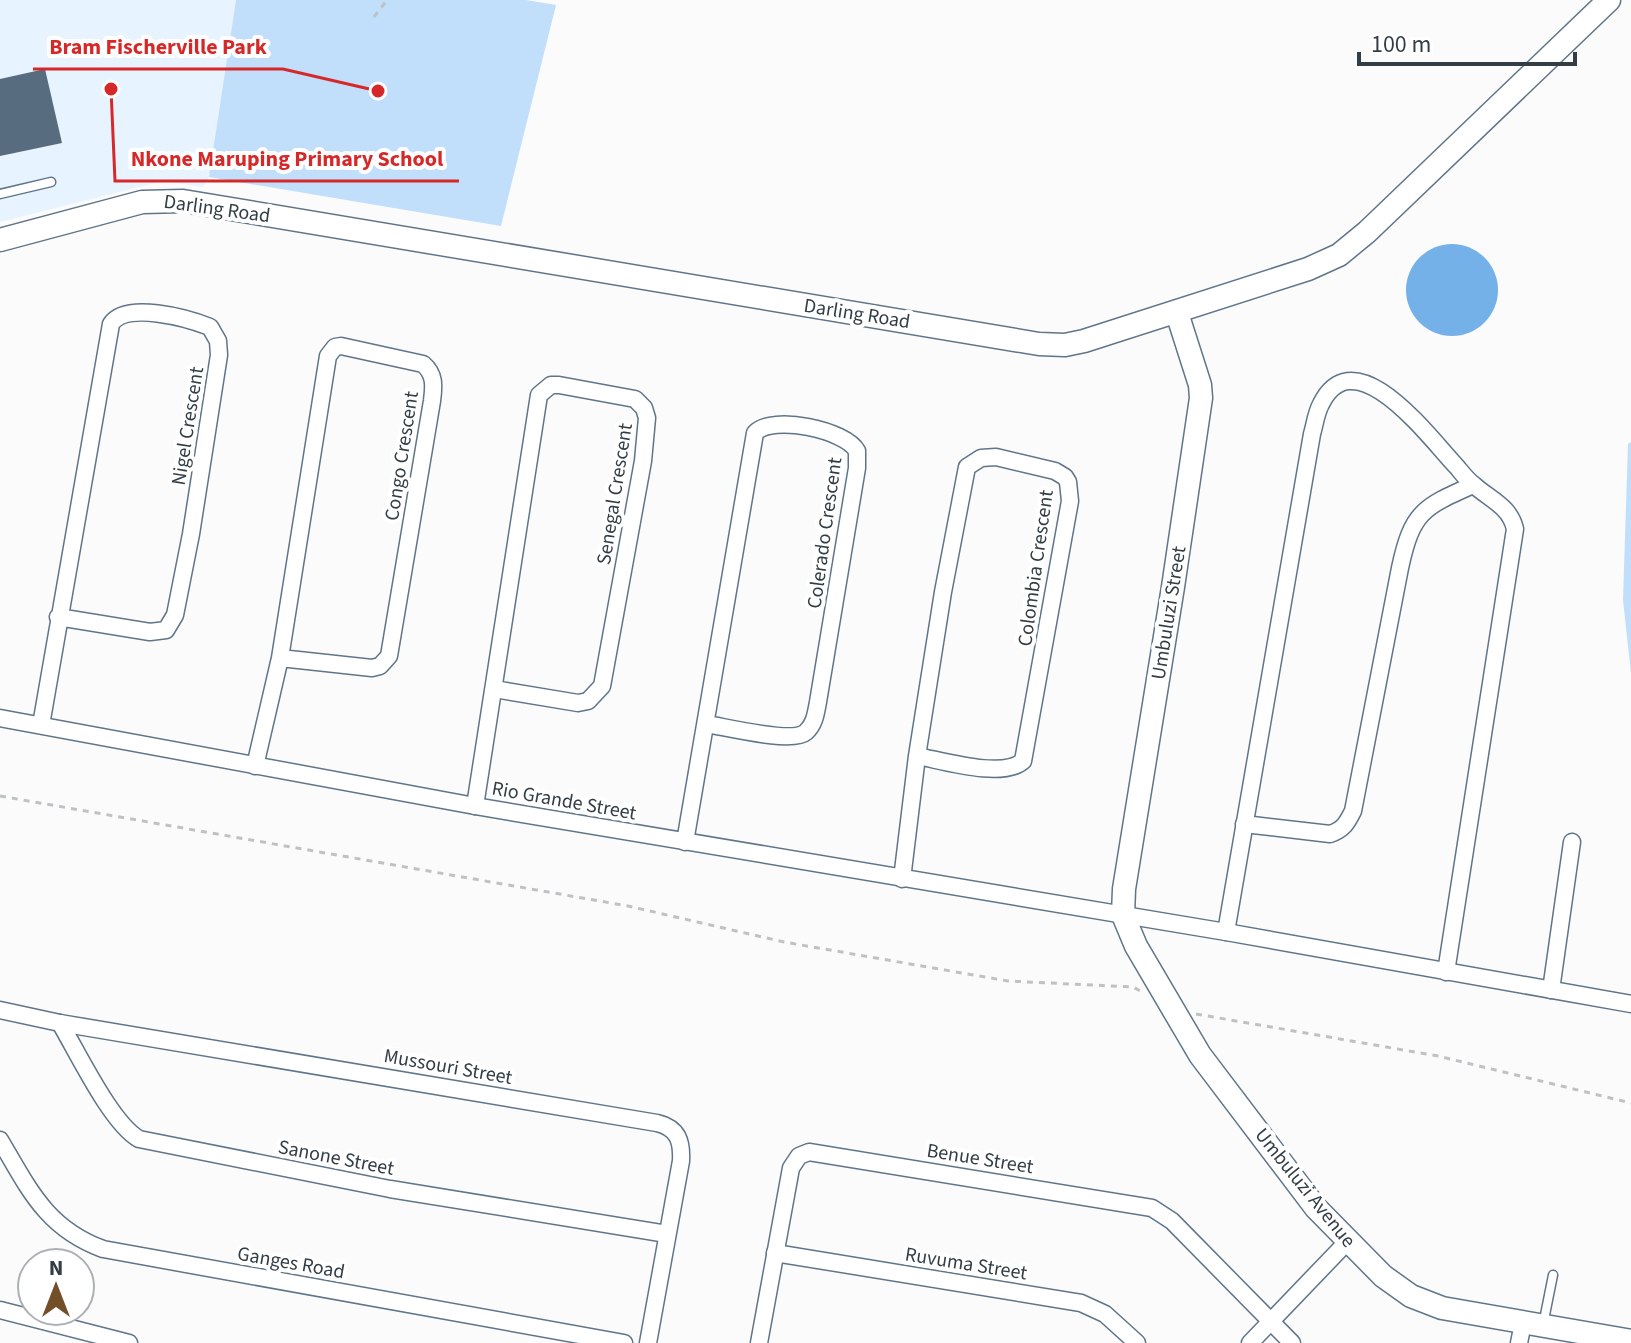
<svg xmlns="http://www.w3.org/2000/svg" width="1631" height="1343" viewBox="0 0 1631 1343" font-family="'Source Sans 3',sans-serif">
  <style>
    .built { fill: #e7f3fe }
    .green { fill: #c1defb }
    .water { fill: #74b1e9 }
    .building { fill: #576c7f }
    .lines { fill: none; stroke-linecap: round; stroke-linejoin: round }
    .service-casing { stroke: #607589; stroke-width: 11 }
    .minor-casing { stroke: #607589; stroke-width: 19 }
    .tertiary-casing { stroke: #607589; stroke-width: 25 }
    .path { stroke: #bfc2c4; stroke-width: 3; stroke-dasharray: 6 6; stroke-linecap: butt }
    .service { stroke: #fff; stroke-width: 8 }
    .minor { stroke: #fff; stroke-width: 16 }
    .tertiary { stroke: #fff; stroke-width: 22 }
    .labels { text-anchor: middle; dominant-baseline: central; stroke-width: 8; stroke-linejoin: round; paint-order: stroke }
    .street-label { font-size: 20px; fill: #333d45; stroke: #fff }
    .leader { fill: none; stroke: #d62828; stroke-width: 3 }
    .callout-dot { fill: #d62828; stroke: #fff; stroke-width: 3 }
    .callout-label { font-size: 22px; text-anchor: middle; font-weight: bold; fill: #d62828; stroke: #fff; stroke-width: 8; stroke-linejoin: round; paint-order: stroke }
  </style>
  <rect width="100%" height="100%" fill="#fbfbfb"/>
  <path class="built" d="M0,0H236L209,177L203,187L163,181L0,222Z"/>
  <g class="green">
    <path d="M236,0H526L556,5L501,226L209,177Z"/>
    <path d="M1631,442V673L1623,600L1628,444Z"/>
  </g>
  <circle class="water" cx="1452" cy="290" r="46"/>
  <path class="building" d="M45,69L62,143L0,156V79Z"/>
  <g class="lines">
    <g class="service-casing">
      <g id="service">
        <path d="M0,194L51,182"/>
        <path d="M1543,1325L1553,1275"/>
      </g>
    </g>
    <g class="minor-casing">
      <g id="minor">
        <path d="M0,718L475,806L1226,932L1631,1004"/>
        <path d="M41,725L111,324C126,301 187,318 210,327L218,341L219,355L191,534L175,615L166,630L150,632L58,617"/>
        <path d="M255,766L280,658L328,356L335,347L341,346L423,364C435,374 434,386 432,401L389,656L380,666L372,668L280,658"/>
        <path d="M475,806L539,395L551,385H559L635,399L644,408L647,418L643,461L602,686L588,701L578,703L494,689"/>
        <path d="M1244,824L1330,834C1343,830 1347,823 1353,811L1400,568C1412,512 1423,507 1473,485"/>
        <path d="M685,842L755,433C772,414 846,430 857,451V468L818,702C816,712 815,724 806,732C793,744 726,727 706,724"/>
        <path d="M902,879L917,756L943,592L967,467L981,458L996,457L1055,471L1065,477L1068,482L1070,501L1023,761C1003,779 944,761 917,756"/>
        <path d="M1226,932L1312,434C1315,424 1316,413 1321,404C1355,335 1431,440 1457,467C1462,473 1467,480 1474,485C1489,499 1510,506 1515,529L1446,972"/>
        <path d="M1551,990L1572,842"/>
        <path d="M0,1010L60,1023L657,1123C678,1128 682,1141 681,1161L648,1343"/>
        <path d="M60,1023C78,1053 111,1123 139,1139L390,1189L667,1234"/>
        <path d="M0,1140C29,1189 46,1228 103,1249L624,1343"/>
        <path d="M775,1253L1081,1303L1105,1314L1137,1343"/>
        <path d="M0,1310L129,1343"/>
        <path d="M759,1343L791,1168L799,1156L809,1152L1152,1208L1172,1221L1292,1343"/>
        <path d="M1250,1343L1347,1242"/>
        <path d="M1519,1343L1523,1323"/>
      </g>
    </g>
    <g class="tertiary-casing">
      <g id="tertiary">
        <path d="M0,240L142,202L183,201L1039,344L1065,345L1084,341L1308,269L1339,255L1367,232L1609,0"/>
        <path d="M1177,313L1200,385L1201,398L1173,587L1124,889L1123,915L1136,946L1200,1055L1316,1208L1383,1276L1411,1296L1442,1308L1631,1341"/>
      </g>
    </g>
    <g class="path">
      <path d="M374,17L387,0"/>
      <path d="M0,796L628,906L784,942L1008,981L1133,987L1142,992"/>
      <path d="M1196,1014L1438,1056L1631,1103"/>
    </g>
    <use href="#service" class="service"/>
    <use href="#minor" class="minor"/>
    <use href="#tertiary" class="tertiary"/>
  </g>
  <g class="labels">
    <g class="street-label">
      <text transform="translate(217 209) rotate(8)">Darling Road</text>
      <text transform="translate(857 314) rotate(9)">Darling Road</text>
      <text transform="translate(188 426) rotate(-81)">Nigel Crescent</text>
      <text transform="translate(402 456) rotate(-81)">Congo Crescent</text>
      <text transform="translate(615 494) rotate(-81)">Senegal Crescent</text>
      <text transform="translate(825 533) rotate(-82)">Colerado Crescent</text>
      <text transform="translate(1036 568) rotate(-82)">Colombia Crescent</text>
      <text transform="translate(1169 613) rotate(-81)">Umbuluzi Street</text>
      <text transform="translate(564 801) rotate(10)">Rio Grande Street</text>
      <text transform="translate(448 1067) rotate(10)">Mussouri Street</text>
      <text transform="translate(336 1158) rotate(11)">Sanone Street</text>
      <text transform="translate(980 1159) rotate(9)">Benue Street</text>
      <text transform="translate(1305 1188) rotate(51)">Umbuluzi Avenue</text>
      <text transform="translate(291 1263) rotate(10)">Ganges Road</text>
      <text transform="translate(966 1264) rotate(9)">Ruvuma Street</text>
    </g>
  </g>
  <path class="leader" d="M378 91L283 69H33M111 89L115 181H459"/>
  <g class="callout-dot">
    <circle cx="378" cy="91" r="8"/>
    <circle cx="111" cy="89" r="8"/>
  </g>
  <g class="callout-label">
    <text x="158" y="54">Bram Fischerville Park</text>
    <text x="287" y="166">Nkone Maruping Primary School</text>
  </g>
  <g transform="translate(56 1287)"><circle r="38" fill="#ffffff" stroke="#adb1b5" stroke-width="2"/>
  <path d="M0-6L14 30L0 20L-14 30Z" fill="#724f28"/>
  <text y="-12" font-size="22" font-weight="bold" text-anchor="middle" fill="#333d45">N</text>
  </g>
  <path d="M1359 52v12h216v-12" fill="none" stroke="#333d45" stroke-width="4"/>
  <text x="1371" y="52" font-size="24" fill="#333d45" stroke="#ffffff" stroke-width="6" paint-order="stroke">100 m</text>
</svg>
